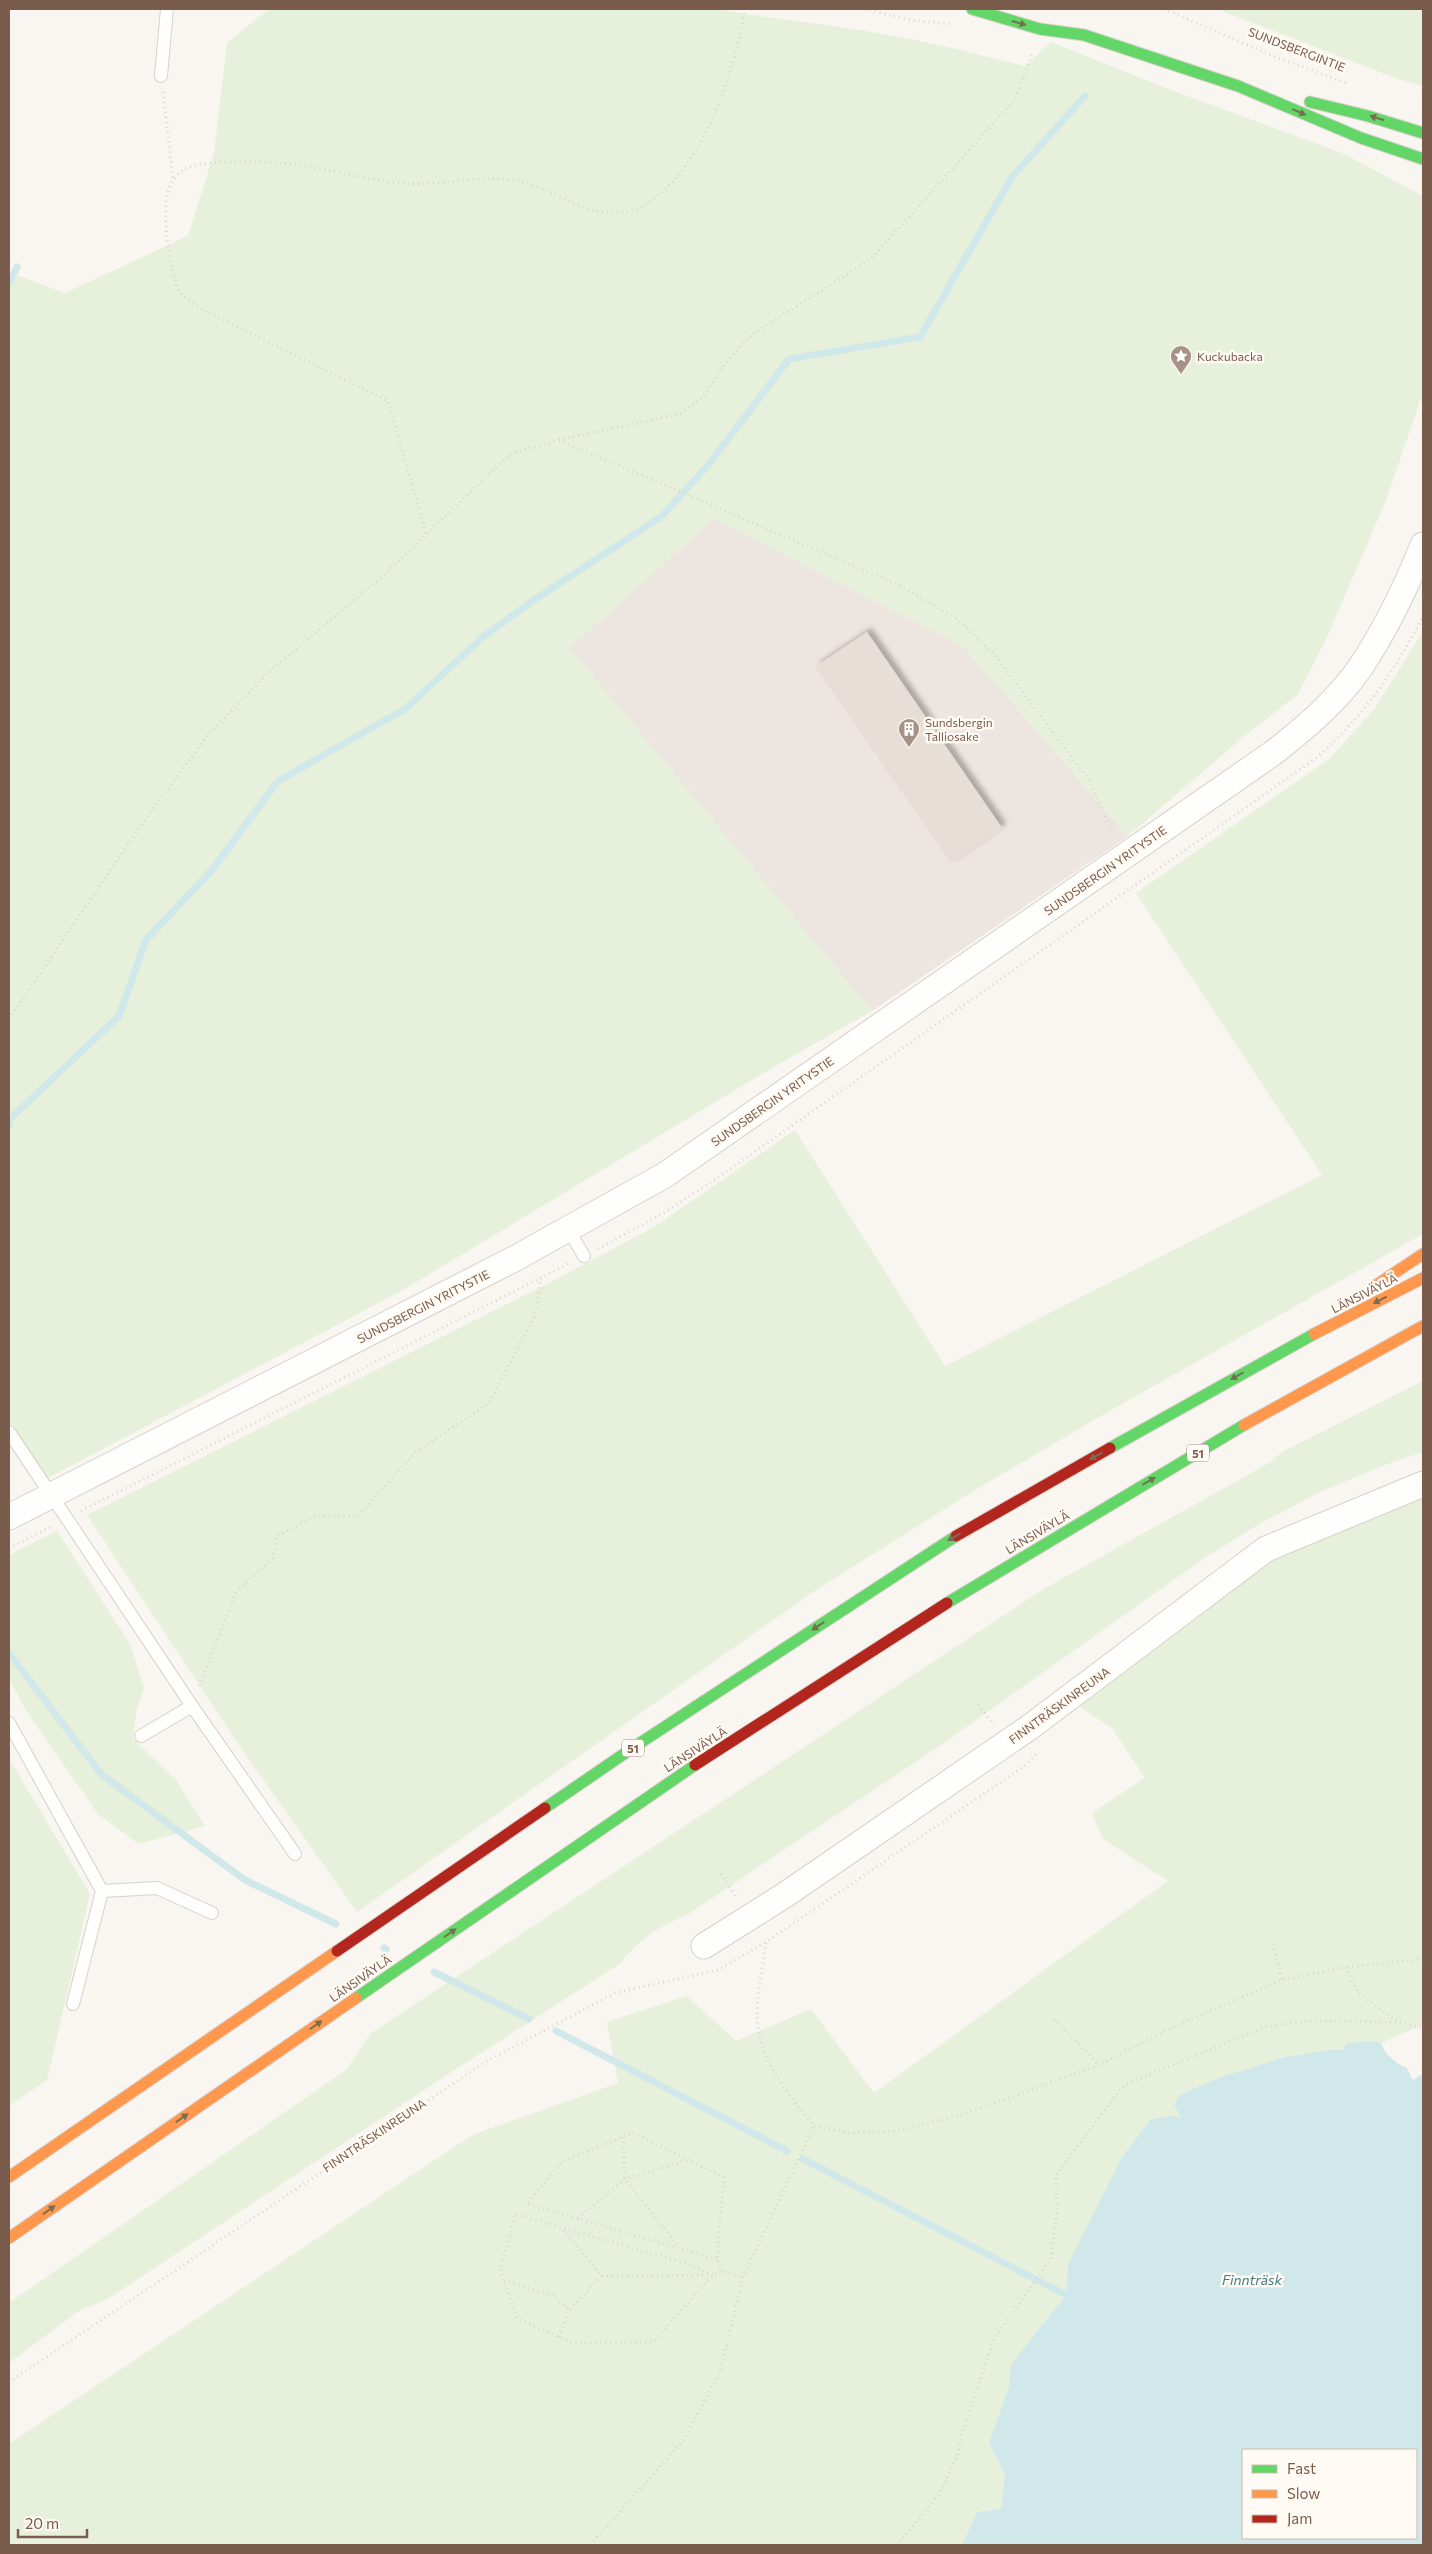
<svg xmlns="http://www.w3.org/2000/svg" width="1432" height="2554" viewBox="0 0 1432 2554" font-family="Commissioner,sans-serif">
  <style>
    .industrial { fill: #ede5e0 }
    .green { fill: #e7f0db }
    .water { fill: #d0e8ea; fill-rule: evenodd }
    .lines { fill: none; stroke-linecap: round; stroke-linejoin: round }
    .stream { stroke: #d0e8ea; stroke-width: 7 }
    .building { fill: #e6ded7; filter: url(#shadow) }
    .lane-casing { stroke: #d7d1cb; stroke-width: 14 }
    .street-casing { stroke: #d7d1cb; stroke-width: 27 }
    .fast-casing { stroke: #d9d2cb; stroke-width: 13 }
    .slow-casing { stroke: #d9d2cb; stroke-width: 13 }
    .jam-casing { stroke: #d9d2cb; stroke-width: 13 }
    .path { stroke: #dcd5d0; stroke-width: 3; stroke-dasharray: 1 4; stroke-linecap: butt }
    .lane { stroke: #fefefd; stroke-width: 12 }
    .street { stroke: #fefefd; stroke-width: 25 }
    .fast { stroke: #63d668; stroke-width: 11 }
    .slow { stroke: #ff974d; stroke-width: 11 }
    .jam { stroke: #b3261e; stroke-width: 11 }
    .oneway { fill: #776e51 }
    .labels { text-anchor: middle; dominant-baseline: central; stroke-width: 5; stroke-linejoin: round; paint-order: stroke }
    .shield { fill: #fffaf3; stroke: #a28b7f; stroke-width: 1 }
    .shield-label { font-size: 11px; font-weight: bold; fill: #7a5c4d }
    .street-label { font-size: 12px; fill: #7a5c4d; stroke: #fffaf3 }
    .poi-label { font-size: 12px; fill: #7a5c4d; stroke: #fffaf3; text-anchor: start }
    .water-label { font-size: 14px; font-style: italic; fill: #437c86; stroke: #fffaf3 }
  </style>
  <defs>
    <filter id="shadow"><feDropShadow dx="4.5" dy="-4.5" stdDeviation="2.5" flood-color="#0004"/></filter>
  </defs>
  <rect width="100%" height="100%" fill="#f9f5f0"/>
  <path class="industrial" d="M714,518L963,646L1128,836L872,1011L569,648Z"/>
  <g class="green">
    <path d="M269,9H720C766,19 813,22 860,30C916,39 970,52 1025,66L1051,42L1163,87L1342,153L1423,196V392L1387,498L1328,635L1298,694L1242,738L1128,836L963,646L714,519L570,648L872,1011L772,1068L403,1290L48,1478L9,1422V272L65,293L188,236L214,153L227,43Z"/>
    <path d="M1217,9H1423V86L1398,79Z"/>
    <path d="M1423,631V1234L1106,1413L975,1490L816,1590L357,1912L243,1751L87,1515L551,1282L654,1227L795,1130L945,1366L1322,1175L1136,893L1329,759L1375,708Z"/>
    <path d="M1423,1381V1452L1385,1465L1322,1491L1261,1523L1203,1559L948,1740L687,1915C658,1927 640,1938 621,1963L453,2071L106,2300L80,2310L9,2363V2303L346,2070L370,2034L1042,1590L1269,1463L1282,1452Z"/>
    <path d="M1423,1477V2025L1381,2043L1370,2041L1343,2050H1328L1286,2057L1221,2077L1181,2094V2118L1150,2120L1122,2157L1068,2264L1066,2295L1011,2364L1009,2386L989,2443L1005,2475L1001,2509L977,2512L962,2545H9V2444L472,2135L618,2083L607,2022L687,1996L736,2041L811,2009L874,2093L1168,1881L1103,1839L1092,1813L1145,1778L1112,1728L1057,1692L1242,1575Z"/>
    <path d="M57,1531L130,1644L144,1687L136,1713L133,1739L176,1780L205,1826L139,1844L98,1814L27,1712L9,1678V1555Z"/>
    <path d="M9,1759L90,1894L47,2080L9,2106Z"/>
  </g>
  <path class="water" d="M1370,2041L1381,2043L1386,2053L1397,2063L1407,2068L1413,2080L1423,2074V2545H962L977,2512L1001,2509L1005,2475L989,2443L1009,2386L1011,2364L1066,2295L1068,2264L1122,2157L1150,2120L1171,2115L1181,2118L1174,2104L1181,2094L1221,2077L1285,2057L1328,2050H1343L1347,2043ZM1243,2450H1416V2538H1243Z"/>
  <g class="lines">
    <g class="stream">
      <path d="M9,283L17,267"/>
      <path d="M9,1126L10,1119L119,1016L146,940L212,870L278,781L405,709L483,637L531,602L662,516L710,463L789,359L920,337L1012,177L1085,96"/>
      <path d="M9,1653L101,1774L245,1880L336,1924"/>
      <path d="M384,1948L386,1949"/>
      <path d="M434,1972L529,2019"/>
      <path d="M556,2031L787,2151"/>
      <path d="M803,2159L1066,2295"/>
    </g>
  </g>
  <path class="building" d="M867,632L1002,828L951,863L815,667Z"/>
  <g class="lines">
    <g class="lane-casing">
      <g id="lane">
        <path d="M161,76L167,9"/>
        <path d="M568,1229L584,1256"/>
        <path d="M9,1432L192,1706L295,1854"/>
        <path d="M9,1723L102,1891L73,2004"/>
        <path d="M141,1736L192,1706"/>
        <path d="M102,1891L157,1888L212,1913"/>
      </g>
    </g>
    <g class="street-casing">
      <g id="street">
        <path d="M9,1517L514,1259L665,1175L1273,753C1305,728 1337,701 1360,668C1384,632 1407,585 1423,545"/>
        <path d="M704,1946L785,1895L1030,1727L1266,1549L1423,1484"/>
      </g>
    </g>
    <g class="fast-casing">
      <g id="fast">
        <path d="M972,9L1040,29L1084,35L1238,86L1361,138L1423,159"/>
        <path d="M1310,102L1368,116L1423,133"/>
        <path d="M1110,1448L1314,1334"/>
        <path d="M947,1603L1244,1425"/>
        <path d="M545,1808L637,1745L956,1536"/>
        <path d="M356,1998L695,1765"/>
      </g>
    </g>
    <g class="slow-casing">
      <g id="slow">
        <path d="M1375,1286L1423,1254"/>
        <path d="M1314,1334L1423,1278"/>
        <path d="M1244,1425L1423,1326"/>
        <path d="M9,2177L337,1951"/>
        <path d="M9,2238L356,1998"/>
      </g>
    </g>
    <g class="jam-casing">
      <g id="jam">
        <path d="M956,1536L1110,1448"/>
        <path d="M695,1765L947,1603"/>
        <path d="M337,1951L545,1808"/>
      </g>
    </g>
    <g class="path">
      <path d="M865,9L910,20L952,24"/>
      <path d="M1164,9L1273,56L1349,84"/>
      <path d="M163,92L173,178"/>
      <path d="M559,440L903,587L957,619L994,654L1089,780L1114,835"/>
      <path d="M426,533L388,401L201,309C194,304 186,299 181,293C173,284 169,251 167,239C165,215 161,178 189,167C203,162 222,162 236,162C259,162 283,162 305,166C343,172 380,184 419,184C448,183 495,174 522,182C560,192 598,227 640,207C702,176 734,73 745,9"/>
      <path d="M9,1019L144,821L208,735L270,671L383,576L510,454L558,440L680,414L704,396L725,363L753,334L871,259L1015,99L1033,52"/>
      <path d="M598,1249L665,1212L710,1183L1315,759C1363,717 1394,673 1423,616"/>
      <path d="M81,1511L568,1264"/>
      <path d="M9,1548L51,1527"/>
      <path d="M199,1686L236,1592L273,1558L277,1536L316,1516H358L416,1452L489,1403L535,1315L541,1278"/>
      <path d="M978,1705L994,1725"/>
      <path d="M721,1874L737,1898"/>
      <path d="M766,1943C763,1966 757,1992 757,2016C758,2059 788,2094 814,2126L850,2133L898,2131L964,2114L1099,2065L1177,2025L1282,1980L1346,1967L1423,1959"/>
      <path d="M1273,1944L1282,1980"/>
      <path d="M1346,1967L1358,1993L1397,2021"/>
      <path d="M1054,2019L1099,2065"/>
      <path d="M623,2137L625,2179L680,2248"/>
      <path d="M578,2218L625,2179L688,2160"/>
      <path d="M717,2259L527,2204L563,2161L633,2133L724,2177L717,2259L722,2271"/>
      <path d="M713,2275L688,2264L515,2214L500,2272L518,2319L573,2343L653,2342L713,2275L722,2271L743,2277"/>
      <path d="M602,2276L710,2275"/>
      <path d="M504,2281L552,2295L569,2310"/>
      <path d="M559,2337L569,2310L602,2276L562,2228"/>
      <path d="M9,2382L487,2061L615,1993L718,1970L766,1942L1026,1765L1036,1754"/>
      <path d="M590,2545L683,2441L720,2372L743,2277L814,2126"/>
      <path d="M896,2545L908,2533L940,2492L957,2457L962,2433L993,2341L1051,2258L1057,2211L1056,2175L1124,2085L1265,2027L1310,2021H1346L1399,2022L1423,2028"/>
    </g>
    <use href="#lane" class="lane"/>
    <use href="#street" class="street"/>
    <use href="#fast" class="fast"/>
    <use href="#slow" class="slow"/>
    <use href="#jam" class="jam"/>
  </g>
  <defs><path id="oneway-solid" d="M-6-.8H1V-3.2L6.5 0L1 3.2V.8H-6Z" transform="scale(1.25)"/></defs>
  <g class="oneway">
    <use href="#oneway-solid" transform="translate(1019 23) rotate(16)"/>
    <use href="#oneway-solid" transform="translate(1299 112) rotate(23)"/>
    <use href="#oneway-solid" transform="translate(1377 118) rotate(-163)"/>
    <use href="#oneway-solid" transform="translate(1380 1300) rotate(153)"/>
    <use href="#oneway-solid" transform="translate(1237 1376) rotate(150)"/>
    <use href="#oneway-solid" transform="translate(1096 1456) rotate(150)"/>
    <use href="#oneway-solid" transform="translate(1149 1481) rotate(-30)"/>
    <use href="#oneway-solid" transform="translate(954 1537) rotate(150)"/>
    <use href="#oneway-solid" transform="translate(818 1626) rotate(147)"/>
    <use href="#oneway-solid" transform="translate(450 1933) rotate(-35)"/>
    <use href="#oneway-solid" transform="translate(316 2025) rotate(-35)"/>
    <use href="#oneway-solid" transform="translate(182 2118) rotate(-35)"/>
    <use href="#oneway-solid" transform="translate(49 2210) rotate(-35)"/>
  </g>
  <defs>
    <g id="sight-pin" transform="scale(1.125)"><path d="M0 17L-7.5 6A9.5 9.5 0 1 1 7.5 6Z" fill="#a69286" stroke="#fffaf3"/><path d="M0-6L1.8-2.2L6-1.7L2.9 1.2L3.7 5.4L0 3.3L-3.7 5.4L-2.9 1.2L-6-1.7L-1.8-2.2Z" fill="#fff"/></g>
    <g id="building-pin" transform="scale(1.125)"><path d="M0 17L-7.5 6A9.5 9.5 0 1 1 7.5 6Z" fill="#a69286" stroke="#fffaf3"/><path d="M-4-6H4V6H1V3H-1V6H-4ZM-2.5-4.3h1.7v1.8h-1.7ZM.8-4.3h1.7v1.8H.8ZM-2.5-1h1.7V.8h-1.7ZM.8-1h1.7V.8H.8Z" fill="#fff"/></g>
  </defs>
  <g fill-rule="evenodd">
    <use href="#sight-pin" x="1181" y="356"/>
    <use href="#building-pin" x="909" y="729"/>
  </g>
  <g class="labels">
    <g class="shield">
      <rect x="1187" y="1444.5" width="22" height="17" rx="4"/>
      <rect x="622" y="1739.5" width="22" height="17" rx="4"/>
    </g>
    <g class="shield-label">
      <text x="1198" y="1453">51</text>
      <text x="633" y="1748">51</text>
    </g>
    <g class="street-label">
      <text transform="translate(1297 49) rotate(21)">SUNDSBERGINTIE</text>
      <text transform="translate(1105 870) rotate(-35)">SUNDSBERGIN YRITYSTIE</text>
      <text transform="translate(772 1101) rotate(-35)">SUNDSBERGIN YRITYSTIE</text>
      <text transform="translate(1364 1293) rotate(-27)">LÄNSIVÄYLÄ</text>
      <text transform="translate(423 1306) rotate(-27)">SUNDSBERGIN YRITYSTIE</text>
      <text transform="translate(1037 1532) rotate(-31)">LÄNSIVÄYLÄ</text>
      <text transform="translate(1059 1705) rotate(-36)">FINNTRÄSKINREUNA</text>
      <text transform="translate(695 1749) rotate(-33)">LÄNSIVÄYLÄ</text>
      <text transform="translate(360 1978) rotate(-35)">LÄNSIVÄYLÄ</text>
      <text transform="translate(374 2135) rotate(-34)">FINNTRÄSKINREUNA</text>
    </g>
    <g class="poi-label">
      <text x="1197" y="356">Kuckubacka</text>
      <text x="925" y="722">Sundsbergin<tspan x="925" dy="14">Talliosake</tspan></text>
    </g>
    <g class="water-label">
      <text x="1252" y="2279">Finnträsk</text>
    </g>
  </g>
  <rect width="1432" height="2554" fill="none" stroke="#7a5c4d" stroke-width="20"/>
  <rect x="1242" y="2449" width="175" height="90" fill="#fffaf3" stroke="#cabbb1"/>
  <rect x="1252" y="2465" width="25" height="8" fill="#63d668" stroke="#cabbb1"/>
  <text x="1287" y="2474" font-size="15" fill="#7a5c4d">Fast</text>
  <rect x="1252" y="2490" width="25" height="8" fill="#ff974d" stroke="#cabbb1"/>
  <text x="1287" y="2499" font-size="15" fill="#7a5c4d">Slow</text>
  <rect x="1252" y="2515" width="25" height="8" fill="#b3261e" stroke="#cabbb1"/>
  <text x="1287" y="2524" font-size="15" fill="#7a5c4d">Jam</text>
  <path d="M18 2529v8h69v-8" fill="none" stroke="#7a5c4d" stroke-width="2.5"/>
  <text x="25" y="2529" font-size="15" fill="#7a5c4d" stroke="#fffaf3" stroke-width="4" paint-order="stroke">20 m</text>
</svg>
